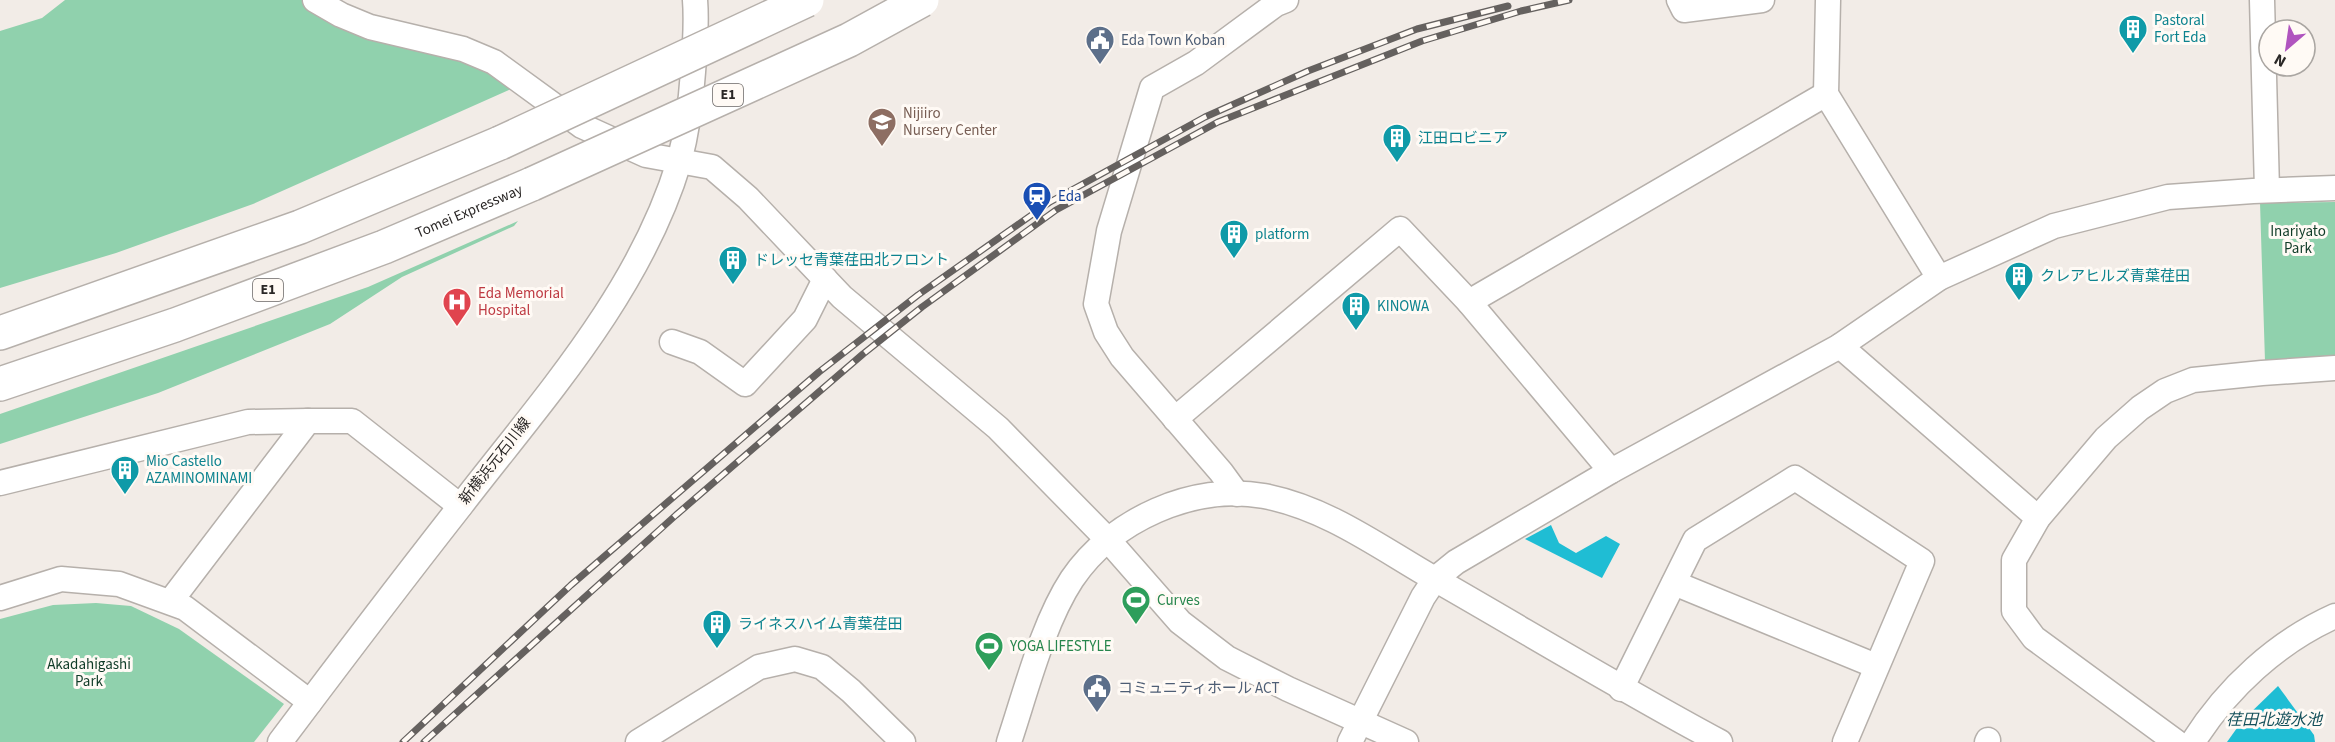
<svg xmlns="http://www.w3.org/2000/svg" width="2335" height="742" viewBox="0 0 2335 742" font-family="'Source Sans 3','Noto Sans JP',sans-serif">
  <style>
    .green { fill: #90d1ad }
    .water { fill: #1fbdd4 }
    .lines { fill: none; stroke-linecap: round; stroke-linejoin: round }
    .minor-casing { stroke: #b6b0ab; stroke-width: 27 }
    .highway-casing { stroke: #b6b0ab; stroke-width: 36 }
    .minor { stroke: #fff; stroke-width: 24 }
    .highway { stroke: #fff; stroke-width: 33 }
    .rail-casing { stroke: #65615f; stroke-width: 7 }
    .rail { stroke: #fffaf5; stroke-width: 4.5; stroke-dasharray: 14; stroke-linecap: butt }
    .highway-bridge-casing { stroke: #b6b0ab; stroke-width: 36; stroke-linecap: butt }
    .highway-bridge { stroke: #fff; stroke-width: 33 }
    .labels { text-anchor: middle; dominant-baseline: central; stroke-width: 6; stroke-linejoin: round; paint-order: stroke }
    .shield { fill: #fffaf5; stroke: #6a6664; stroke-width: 1.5 }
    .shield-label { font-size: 14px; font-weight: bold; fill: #2a2726 }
    .culture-label { font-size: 15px; fill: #0d838f; stroke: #fffaf5; text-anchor: start }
    .service-label { font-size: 15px; fill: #4e5e75; stroke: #fffaf5; text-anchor: start }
    .education-label { font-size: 15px; fill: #785e54; stroke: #fffaf5; text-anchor: start }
    .transit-label { font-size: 15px; fill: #164399; stroke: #fffaf5; text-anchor: start }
    .street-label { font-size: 15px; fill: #2a2726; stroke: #fffaf5 }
    .park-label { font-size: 15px; fill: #0f3b27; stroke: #fffaf5 }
    .health-label { font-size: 15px; fill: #be3a42; stroke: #fffaf5; text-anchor: start }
    .leisure-label { font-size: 15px; fill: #27864d; stroke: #fffaf5; text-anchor: start }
    .water-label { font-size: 16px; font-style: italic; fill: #14505a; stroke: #fffaf5 }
  </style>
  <rect width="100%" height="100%" fill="#f2ece7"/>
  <g class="green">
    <path d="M65,0H307L456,54L505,75L511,89L253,204L116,253L0,288V31L42,18Z"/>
    <path d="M2335,202V357L2265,361L2260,203Z"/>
    <path d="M518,221L514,226L402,277L330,324L158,393L0,444V414L368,287Z"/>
    <path d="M96,603L131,606L179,629L284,704L254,742H0V619L53,605Z"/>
  </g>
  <g class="water">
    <path d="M1551,525L1559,543L1576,553L1606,536L1620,544L1602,578L1525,539Z"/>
    <path d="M2278,686L2314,735L2315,742H2227L2242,721Z"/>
  </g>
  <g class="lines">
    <g class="minor-casing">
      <g id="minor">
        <path d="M315,0L341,15L370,27L463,49L494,62L582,126L646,155L712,167L748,198L842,297L998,428L1109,541L1180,622L1227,658L1288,689L1406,742"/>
        <path d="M1679,0L1684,10L1762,0"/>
        <path d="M1828,0L1826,94L1939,278"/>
        <path d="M2262,0L2267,190"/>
        <path d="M1469,302L1826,94"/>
        <path d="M672,342L700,352L745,384L805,319L825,279"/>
        <path d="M1840,346L2038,518"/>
        <path d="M1175,419L1400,229L1469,302L1611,471"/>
        <path d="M0,483L248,422L308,421"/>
        <path d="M1237,494L1221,472L1122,357L1106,332L1096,304L1109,231L1152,88L1196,63L1276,4L1286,0"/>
        <path d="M1674,583L1876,666"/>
        <path d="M0,598L61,579L119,584L185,608L310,702"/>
        <path d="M170,602L308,421H352L460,506"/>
        <path d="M1621,689L1695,540L1795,478L1922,561L1845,742"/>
        <path d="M280,742C340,662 400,583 462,504C543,399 640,292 679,162C687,132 691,102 693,72C695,48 697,24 695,0"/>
        <path d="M638,742L759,667L795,659L822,667L851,691L903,742"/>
        <path d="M1009,742C1026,691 1043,623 1072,579C1112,520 1193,483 1264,496C1327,508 1379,547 1433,578C1529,633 1623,690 1720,742"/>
        <path d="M1350,742L1423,597L1435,579L1456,562L1611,471L1840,346L1939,278L2054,226L2168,197L2253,191L2335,188"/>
        <path d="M1987,742L1988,740"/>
        <path d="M2176,742L2034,638L2014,611V560L2038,518L2106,438L2140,408L2165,391L2193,380L2262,373L2335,368"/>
        <path d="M2193,742C2227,688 2277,642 2335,616"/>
      </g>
    </g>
    <g class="highway-casing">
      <g id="highway">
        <path d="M0,333L300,227L500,143"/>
        <path id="s1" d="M0,384L175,325L384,247L532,184"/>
      </g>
    </g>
    <use href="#minor" class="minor"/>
    <use href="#highway" class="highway"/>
    <g class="rail-casing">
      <g id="rail">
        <path d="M403,742L571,585L819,372L918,295L1050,202L1205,117L1308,71L1417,29L1508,6"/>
        <path d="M424,742L676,515L863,354L922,307L1056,210L1218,122L1422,41L1521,11L1569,0"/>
      </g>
    </g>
    <use href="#rail" class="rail"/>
    <g class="highway-bridge-casing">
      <g id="highway-bridge">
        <path d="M500,143L807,0"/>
        <path d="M532,184L849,40L922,0"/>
      </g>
    </g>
    <use href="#highway-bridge" class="highway-bridge"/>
  </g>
  <defs>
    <g id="building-pin" transform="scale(1.5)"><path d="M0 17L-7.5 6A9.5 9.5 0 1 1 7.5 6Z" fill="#0f9aa8" stroke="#fffaf5"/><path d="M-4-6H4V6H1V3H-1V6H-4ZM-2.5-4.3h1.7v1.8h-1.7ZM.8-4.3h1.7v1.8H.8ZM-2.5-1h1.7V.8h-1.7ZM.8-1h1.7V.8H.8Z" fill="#fff"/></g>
    <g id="civic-pin" transform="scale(1.5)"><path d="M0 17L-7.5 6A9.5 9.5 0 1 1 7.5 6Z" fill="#5c6f8a" stroke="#fffaf5"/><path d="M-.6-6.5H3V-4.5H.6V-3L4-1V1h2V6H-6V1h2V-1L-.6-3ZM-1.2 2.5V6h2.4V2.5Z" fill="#fff"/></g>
    <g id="school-pin" transform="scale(1.5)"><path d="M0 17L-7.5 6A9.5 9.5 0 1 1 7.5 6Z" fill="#8d6e63" stroke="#fffaf5"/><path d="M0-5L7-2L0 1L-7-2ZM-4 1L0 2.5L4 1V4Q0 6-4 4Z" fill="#fff"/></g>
    <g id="station-pin" transform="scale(1.5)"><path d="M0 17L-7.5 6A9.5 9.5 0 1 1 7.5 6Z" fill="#1a4fb4" stroke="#fffaf5"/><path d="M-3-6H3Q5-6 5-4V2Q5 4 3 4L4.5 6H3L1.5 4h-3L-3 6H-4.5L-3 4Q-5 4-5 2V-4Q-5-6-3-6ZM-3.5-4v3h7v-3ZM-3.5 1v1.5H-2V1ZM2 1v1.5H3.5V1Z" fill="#fff"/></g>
    <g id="hospital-pin" transform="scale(1.5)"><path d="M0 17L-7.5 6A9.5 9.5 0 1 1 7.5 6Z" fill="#e0444e" stroke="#fffaf5"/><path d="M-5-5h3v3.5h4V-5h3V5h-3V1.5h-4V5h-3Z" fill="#fff"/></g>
    <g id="stadium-pin" transform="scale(1.5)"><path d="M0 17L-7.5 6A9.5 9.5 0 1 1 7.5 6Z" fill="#2e9e5b" stroke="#fffaf5"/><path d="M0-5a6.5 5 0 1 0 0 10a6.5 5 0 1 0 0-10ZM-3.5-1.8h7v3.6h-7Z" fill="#fff"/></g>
  </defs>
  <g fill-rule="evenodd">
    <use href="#building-pin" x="2133" y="29"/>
    <use href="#civic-pin" x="1100" y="40"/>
    <use href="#school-pin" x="882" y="122"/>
    <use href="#building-pin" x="1397" y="138"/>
    <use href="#station-pin" x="1037" y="196"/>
    <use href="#building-pin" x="1234" y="234"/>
    <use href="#building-pin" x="733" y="260"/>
    <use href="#building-pin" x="2019" y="276"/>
    <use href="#hospital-pin" x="457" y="302"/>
    <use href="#building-pin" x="1356" y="306"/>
    <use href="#building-pin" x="125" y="470"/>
    <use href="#stadium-pin" x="1136" y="600"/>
    <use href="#building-pin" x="717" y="624"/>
    <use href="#stadium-pin" x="989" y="646"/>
    <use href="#civic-pin" x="1097" y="688"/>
  </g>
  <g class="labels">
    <g class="shield">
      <rect x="713" y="84" width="30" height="22" rx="4.5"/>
      <rect x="253" y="279" width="30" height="22" rx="4.5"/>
    </g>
    <g class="shield-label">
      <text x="728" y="95">E1</text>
      <text x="268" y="290">E1</text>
    </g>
    <g class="culture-label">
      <text x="2154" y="20">Pastoral<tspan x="2154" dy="17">Fort Eda</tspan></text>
      <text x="1418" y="138">江田ロビニア</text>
      <text x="1255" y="234">platform</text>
      <text x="754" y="260">ドレッセ青葉荏田北フロント</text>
      <text x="2040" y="276">クレアヒルズ青葉荏田</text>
      <text x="1377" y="306">KINOWA</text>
      <text x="146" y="461">Mio Castello<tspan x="146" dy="17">AZAMINOMINAMI</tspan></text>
      <text x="738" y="624">ライネスハイム青葉荏田</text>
    </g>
    <g class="service-label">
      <text x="1121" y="40">Eda Town Koban</text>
      <text x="1118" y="688">コミュニティホール ACT</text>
    </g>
    <g class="education-label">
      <text x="903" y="113">Nijiiro<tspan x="903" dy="17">Nursery Center</tspan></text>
    </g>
    <g class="transit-label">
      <text x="1058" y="196">Eda</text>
    </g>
    <g class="street-label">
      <text stroke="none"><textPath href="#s1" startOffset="500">Tomei Expressway</textPath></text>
      <text transform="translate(495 461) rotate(-52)">新横浜元石川線</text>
    </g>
    <g class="park-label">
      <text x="2298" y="231">Inariyato<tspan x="2298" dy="17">Park</tspan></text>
      <text x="89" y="664">Akadahigashi<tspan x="89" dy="17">Park</tspan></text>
    </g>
    <g class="health-label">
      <text x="478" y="293">Eda Memorial<tspan x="478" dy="17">Hospital</tspan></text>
    </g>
    <g class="leisure-label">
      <text x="1157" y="600">Curves</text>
      <text x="1010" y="646">YOGA LIFESTYLE</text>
    </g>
    <g class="water-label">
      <text x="2274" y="720">荏田北遊水池</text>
    </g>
  </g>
  <g transform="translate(2287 48) rotate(209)"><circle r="28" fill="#fffaf5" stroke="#aaa6a2" stroke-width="1.5"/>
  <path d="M0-4.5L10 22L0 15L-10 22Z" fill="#b054bf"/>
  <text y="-9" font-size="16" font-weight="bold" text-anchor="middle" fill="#2a2726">N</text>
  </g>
</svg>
